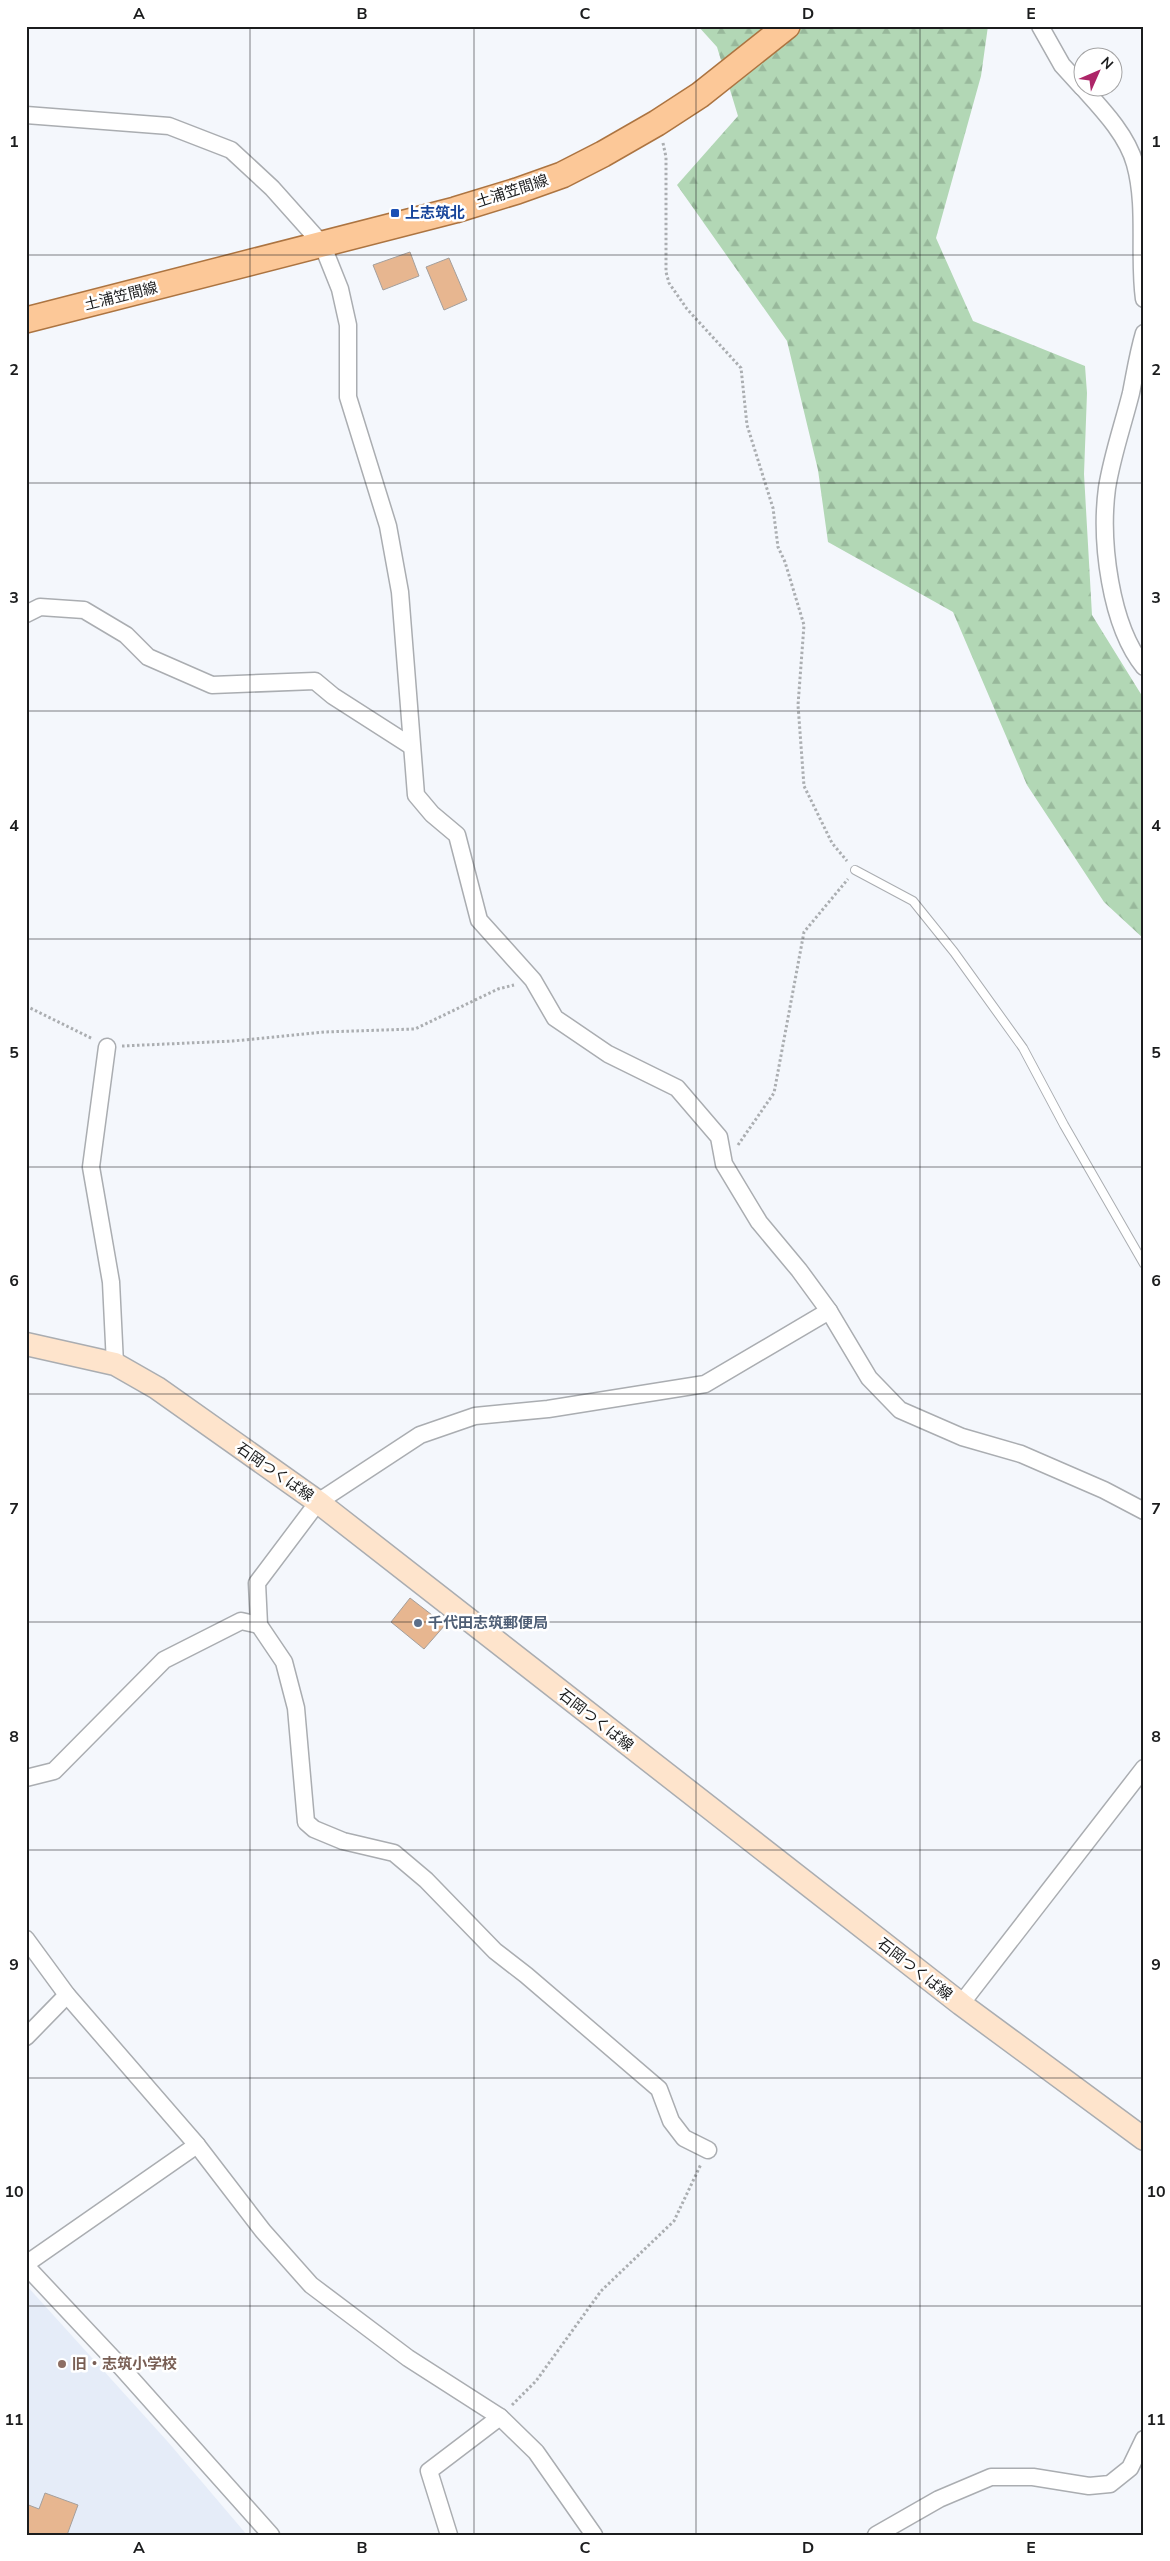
<svg xmlns="http://www.w3.org/2000/svg" width="1170" height="2561" viewBox="0 0 1170 2561" font-family="'Nunito Sans','Noto Sans JP',sans-serif">
  <style>
    .built { fill: #e5ecf8 }
    .forest { fill: url(#forest-firs) }
    .building { fill: #e7b690; stroke: #a49f9c }
    .lines { fill: none; stroke-linecap: round; stroke-linejoin: round }
    .service-casing { stroke: #aaadb1; stroke-width: 10 }
    .minor-casing { stroke: #aaadb1; stroke-width: 19 }
    .secondary-casing { stroke: #aaadb1; stroke-width: 25 }
    .primary-casing { stroke: #ac7441; stroke-width: 28 }
    .path { stroke: #abaeb1; stroke-width: 3; stroke-dasharray: 2.5 2.5; stroke-linecap: butt }
    .service { stroke: #fff; stroke-width: 8 }
    .minor { stroke: #fff; stroke-width: 16 }
    .secondary { stroke: #fee4cc; stroke-width: 22 }
    .primary { stroke: #fcc898; stroke-width: 25 }
    .grid { fill: none; stroke: #1b1c1d; stroke-width: 1; stroke-opacity: 0.55 }
    .transit-dot { fill: #1a4fb4; stroke: #fff; stroke-width: 2 }
    .service-dot { fill: #5c6f8a; stroke: #fff; stroke-width: 2 }
    .education-dot { fill: #8d6e63; stroke: #fff; stroke-width: 2 }
    .labels { text-anchor: middle; dominant-baseline: central; stroke-width: 5; stroke-linejoin: round; paint-order: stroke }
    .street-label { font-size: 15px; fill: #1b1c1d; stroke: #fff }
    .transit-label { font-size: 15px; font-weight: bold; fill: #164399; stroke: #fff; text-anchor: start }
    .service-label { font-size: 15px; font-weight: bold; fill: #4e5e75; stroke: #fff; text-anchor: start }
    .education-label { font-size: 15px; font-weight: bold; fill: #785e54; stroke: #fff; text-anchor: start }
    .neatline { fill: none; stroke: #1b1c1d; stroke-width: 2 }
    .grid-label { font-size: 16px; text-anchor: middle; font-weight: bold; fill: #1b1c1d }
  </style>
  <defs>
    <pattern id="forest-firs" width="22" height="20" patternUnits="userSpaceOnUse" patternTransform="scale(1.25)"><rect width="22" height="20" fill="#b2d7b5"/><path d="M5 1l3.5 6h-7zM16 11l3.5 6h-7z" fill="#98b89b"/></pattern>
  </defs>
  <rect width="100%" height="100%" fill="#f4f7fc"/>
  <path class="built" d="M26,2285L168,2442L247,2535H26Z"/>
  <path class="forest" d="M698,26H988L981,76L936,238L973,321L1085,366L1087,393L1084,474L1092,615L1144,699V939L1104,902L1027,785L953,612L828,542L818,470L787,341L677,185L738,116L717,47Z"/>
  <g class="building">
    <path d="M410,252L419,276L383,290L373,265Z"/>
    <path d="M449,258L467,300L444,310L426,267Z"/>
    <path d="M410,1598L445,1625L424,1649L391,1622Z"/>
    <path d="M45,2493L78,2505L67,2535H26V2504L39,2509Z"/>
  </g>
  <g class="lines">
    <g class="service-casing">
      <path id="service" d="M855,870L913,901L954,952L1023,1048L1064,1125L1144,1264"/>
    </g>
    <g class="minor-casing">
      <g id="minor">
        <path d="M1040,26L1062,65L1082,87"/>
        <path d="M1083,88C1102,109 1127,135 1135,164C1147,207 1138,255 1144,299"/>
        <path d="M26,115L169,126L231,150L272,188L322,244L340,289L348,325V397L388,526L400,592L416,795L432,814L457,835L479,920L533,980L555,1018L608,1054L677,1088L719,1137L724,1164L759,1222L799,1270L829,1311L869,1378L900,1410L962,1437L1021,1454L1104,1490L1144,1511"/>
        <path d="M1144,333C1138,353 1135,373 1131,393C1123,425 1112,456 1107,488C1100,541 1110,625 1144,667"/>
        <path d="M26,614L40,607L84,610L126,635L148,657L212,685L315,681L333,696L411,746"/>
        <path d="M107,1047L91,1167L111,1282L115,1364"/>
        <path d="M26,1778L54,1771L164,1660L241,1621L259,1625"/>
        <path d="M26,1939L67,1995L197,2145L263,2231L311,2285L408,2358L500,2417L536,2452L594,2535"/>
        <path d="M961,2004L1144,1768"/>
        <path d="M26,2037L67,1995"/>
        <path d="M708,2150L684,2138L671,2121L659,2089L526,1975L495,1951L426,1880L394,1853L343,1841L314,1829L306,1822L296,1708L284,1662L259,1625L257,1583L318,1502L420,1435L475,1416L548,1409L705,1384L829,1311"/>
        <path d="M26,2264L197,2145"/>
        <path d="M26,2266L121,2367L271,2535"/>
        <path d="M449,2535L429,2471L500,2417"/>
        <path d="M876,2535L939,2499L991,2477H1033L1089,2486L1110,2484L1130,2468L1144,2439"/>
      </g>
    </g>
    <g class="secondary-casing">
      <path id="secondary" d="M26,1344L115,1364L157,1388L318,1502L961,2004L1144,2139"/>
    </g>
    <g class="primary-casing">
      <path id="primary" d="M26,320L455,210L517,191L562,175L603,154L657,123L700,95L787,26"/>
    </g>
    <g class="path">
      <path d="M663,143L666,157V272L669,283L687,309L741,368L747,425L773,508L778,547L785,562L804,625L798,705L804,786L832,843L847,861"/>
      <path d="M26,1006L93,1039"/>
      <path d="M122,1046L233,1041L325,1032L415,1029L498,989L514,985"/>
      <path d="M738,1145L774,1093L804,932L848,879"/>
      <path d="M512,2405L536,2381L601,2291L674,2221L701,2164"/>
    </g>
    <use href="#service" class="service"/>
    <use href="#minor" class="minor"/>
    <use href="#secondary" class="secondary"/>
    <use href="#primary" class="primary"/>
  </g>
  <path class="grid" d="M250,26V2535M474,26V2535M696,26V2535M920,26V2535M26,255H1144M26,483H1144M26,711H1144M26,939H1144M26,1167H1144M26,1394H1144M26,1622H1144M26,1850H1144M26,2078H1144M26,2306H1144"/>
  <rect class="transit-dot" x="390" y="208" width="10" height="10" rx="2.5"/>
  <circle class="service-dot" cx="418" cy="1623" r="5"/>
  <circle class="education-dot" cx="62" cy="2364" r="5"/>
  <g class="labels">
    <g class="street-label">
      <text transform="translate(512 191) rotate(-18)">土浦笠間線</text>
      <text transform="translate(121 296) rotate(-14)">土浦笠間線</text>
      <text transform="translate(275 1472) rotate(35)">石岡つくば線</text>
      <text transform="translate(596 1720) rotate(38)">石岡つくば線</text>
      <text transform="translate(915 1969) rotate(38)">石岡つくば線</text>
    </g>
    <g class="transit-label">
      <text x="405" y="213">上志筑北</text>
    </g>
    <g class="service-label">
      <text x="428" y="1623">千代田志筑郵便局</text>
    </g>
    <g class="education-label">
      <text x="72" y="2364">旧・志筑小学校</text>
    </g>
  </g>
  <rect width="1170" height="2561" fill="none" stroke="#ffffff" stroke-width="55"/>
  <g transform="translate(1098 72) rotate(45)"><circle r="24" fill="#ffffff" stroke="#a4a4a5"/>
  <path d="M0-4L9 19L0 12L-9 19Z" fill="#ad2568"/>
  <text y="-8" font-size="14" font-weight="bold" text-anchor="middle" fill="#1b1c1d">N</text>
  </g>
  <rect x="28" y="28" width="1114" height="2506" class="neatline"/>
  <g class="grid-label">
    <text x="139" y="19">A</text>
    <text x="362" y="19">B</text>
    <text x="585" y="19">C</text>
    <text x="808" y="19">D</text>
    <text x="1031" y="19">E</text>
    <text x="14" y="147">1</text>
    <text x="1156" y="147">1</text>
    <text x="14" y="375">2</text>
    <text x="1156" y="375">2</text>
    <text x="14" y="603">3</text>
    <text x="1156" y="603">3</text>
    <text x="14" y="831">4</text>
    <text x="1156" y="831">4</text>
    <text x="14" y="1058">5</text>
    <text x="1156" y="1058">5</text>
    <text x="14" y="1286">6</text>
    <text x="1156" y="1286">6</text>
    <text x="14" y="1514">7</text>
    <text x="1156" y="1514">7</text>
    <text x="14" y="1742">8</text>
    <text x="1156" y="1742">8</text>
    <text x="14" y="1970">9</text>
    <text x="1156" y="1970">9</text>
    <text x="14" y="2197">10</text>
    <text x="1156" y="2197">10</text>
    <text x="14" y="2425">11</text>
    <text x="1156" y="2425">11</text>
    <text x="139" y="2553">A</text>
    <text x="362" y="2553">B</text>
    <text x="585" y="2553">C</text>
    <text x="808" y="2553">D</text>
    <text x="1031" y="2553">E</text>
  </g>
</svg>
